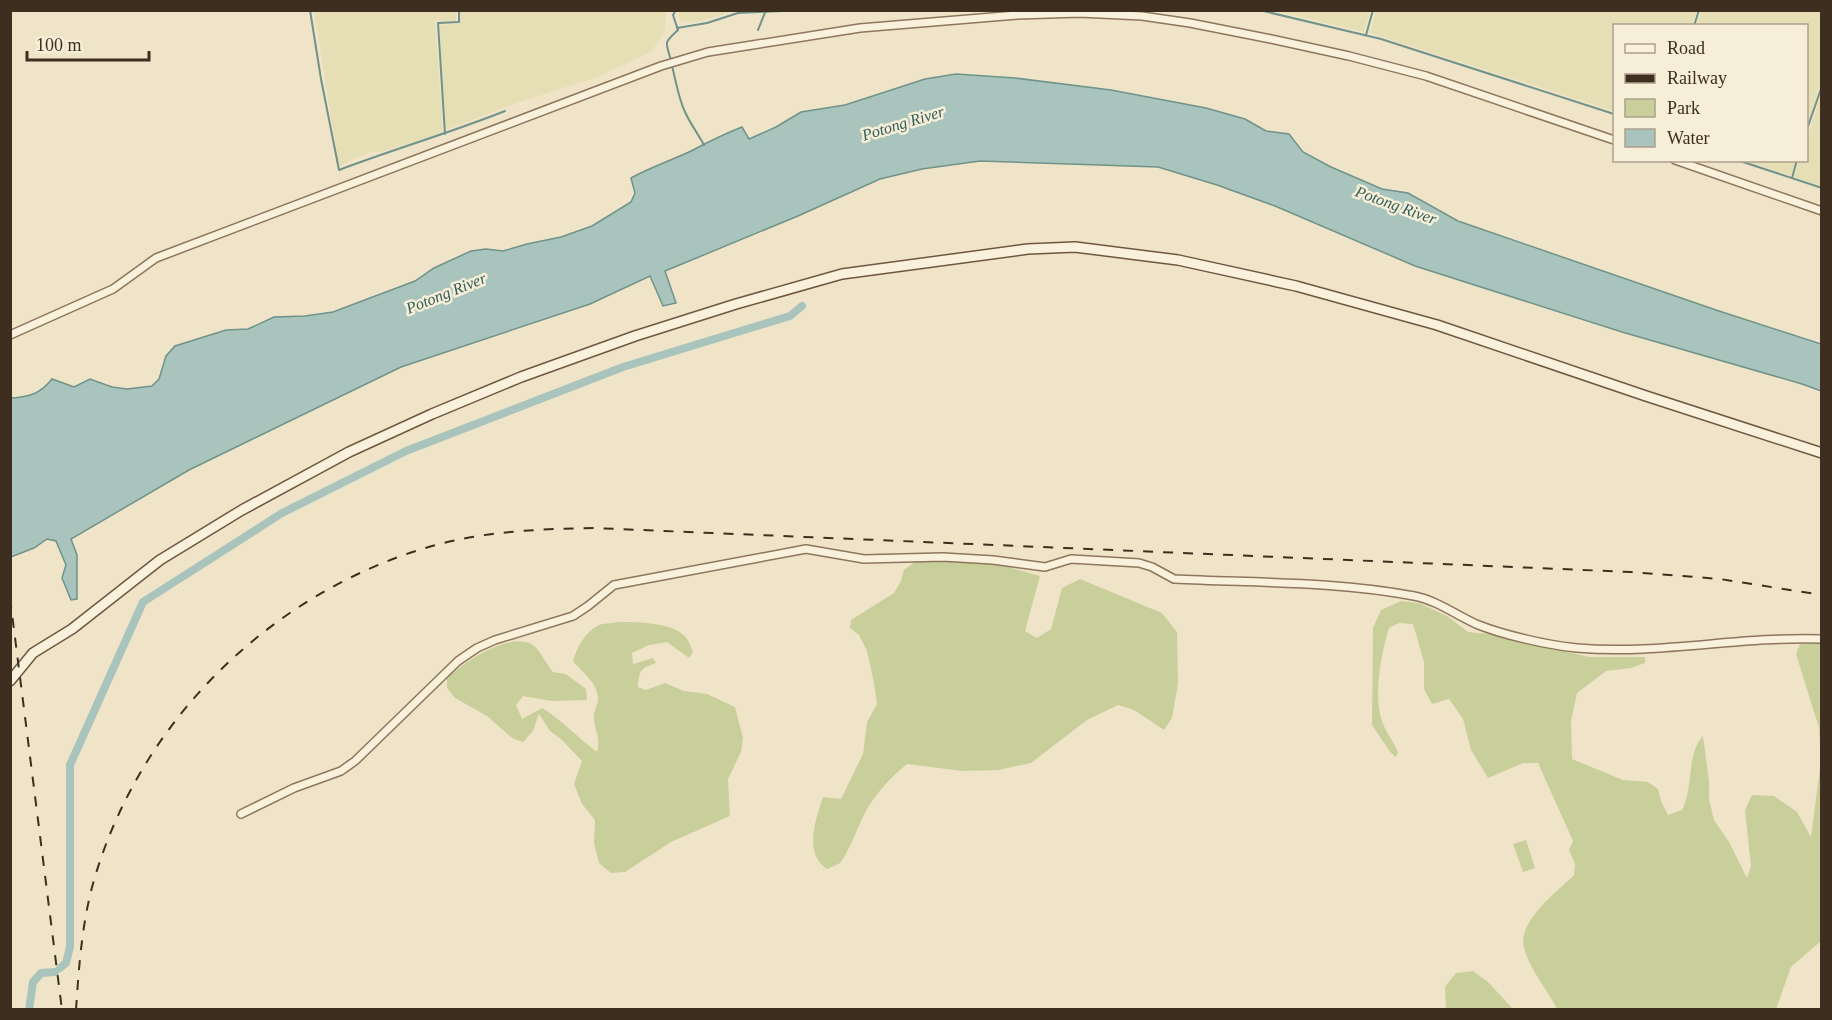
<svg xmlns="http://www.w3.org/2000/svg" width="1832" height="1020" viewBox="0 0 1832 1020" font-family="'Times New Roman',serif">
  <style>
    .farmland { fill: #e6deb5 }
    .green { fill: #c9cf9b }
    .water { fill: #a9c4bc; stroke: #6f938a; stroke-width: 1.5 }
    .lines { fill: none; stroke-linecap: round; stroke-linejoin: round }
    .stream { stroke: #6f938a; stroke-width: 2 }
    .canal { stroke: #a9c4bc; stroke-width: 8 }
    .minor-casing { stroke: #8d765c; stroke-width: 10 }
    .secondary-casing { stroke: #6f573f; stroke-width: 12 }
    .minor { stroke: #faf1dc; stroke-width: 7 }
    .secondary { stroke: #faf1dc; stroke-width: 9 }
    .rail { stroke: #3d2e20; stroke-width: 2; stroke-dasharray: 10 10; stroke-linecap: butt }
    .labels { text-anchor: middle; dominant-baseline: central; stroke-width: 5; stroke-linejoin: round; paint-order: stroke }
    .water-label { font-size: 16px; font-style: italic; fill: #2f5d5a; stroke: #f7eed8 }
  </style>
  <rect width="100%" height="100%" fill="#f0e4c8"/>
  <g class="farmland">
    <path d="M314,11H456V21H435L443,133L381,152H370L339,166Z"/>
    <path d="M460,11H666L665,32L651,52L600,76L508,106L449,129L446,128L439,25L459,24Z"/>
    <path d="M679,11V10L735,11L700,21L682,22L679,17Z"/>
    <path d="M1276,11L1370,10V11L1364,32Z"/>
    <path d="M1376,11L1377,10L1697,11L1692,25L1614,26V111L1370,33Z"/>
    <path d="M1702,11H1821V81L1807,127L1806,26L1697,25Z"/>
    <path d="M1821,93V186L1794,177L1799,161L1806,160L1807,139Z"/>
    <path d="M1743,161H1796L1791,175Z"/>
  </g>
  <g class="green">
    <path d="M933,560L998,564L1040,576L1025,631L1037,638L1051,629L1062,588L1080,579L1162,613L1177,632L1178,684L1172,718L1164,730L1134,710L1118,705L1087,720L1031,763L999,770L962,771L907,764C891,777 878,791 867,809C859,823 849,853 840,863C837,865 831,867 827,869C803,853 816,819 823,797L841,799L863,754L867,722L877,704L874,683L867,651L859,635L850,628L851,620L894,593L901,581L904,570L915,562Z"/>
    <path d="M1401,601L1419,603L1447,616L1468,632L1497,635L1589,657H1645V663L1631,668L1606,671L1577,693L1571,721L1572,759L1623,780L1648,782L1658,789L1661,801L1668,815L1682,810C1694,787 1686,754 1703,736L1709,781V799L1714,820L1729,842L1747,878L1751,866L1745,810L1752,795L1774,796L1797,812L1811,837L1821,760L1819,728L1796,654L1800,644H1821V941L1791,967L1776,1009H1557C1547,989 1530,970 1524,948C1517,921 1558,891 1574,875L1575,864L1569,850L1573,841L1538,763H1523L1488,778L1471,750L1463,719L1449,699L1432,704L1424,689V662L1413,624L1399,623L1389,628C1381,653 1374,692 1381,718C1384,729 1393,741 1398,752L1396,757L1391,753L1372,725L1373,628L1381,610Z"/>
    <path d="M620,622C638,622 676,622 687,639C690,643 691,648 693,652L689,658L667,642L649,645L632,653L633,664L653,658L656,663C641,669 639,669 638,687L646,690L665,683L684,691L707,694L735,707L743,738L741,752L728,779L730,816L671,842L625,872L611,873L599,863L594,843L595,820L582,804L574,784L582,761L562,740L550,731L539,714L533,731L523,742L512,738L487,716L455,698L447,688V678C463,662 513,629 534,646C541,652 547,665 553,672L566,674L586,689L587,700L552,701L523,696L516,705L522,719L542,708C562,720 578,738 597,752C601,733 595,735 594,719C593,713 597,707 598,700C599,684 583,673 573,661C577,647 585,632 599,625C605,623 614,623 620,622Z"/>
    <path d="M1526,840L1535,868L1523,872L1513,844Z"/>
    <path d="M1473,971L1488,982L1513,1009H1446L1445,987L1456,973Z"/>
  </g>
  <path class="water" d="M956,74L1015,78L1111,90L1206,108L1245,119L1266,131L1289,134L1303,152L1331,167L1382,189L1408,193L1458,221L1716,310L1821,344V391L1802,384L1622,332L1415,266L1275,206L1217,185L1158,167L980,161L922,169L880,179L798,216L665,271L676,303L663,306L650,276L590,304L401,367L189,470L71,539L77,555V599L71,600L62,578L66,565L56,541L47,539L34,548L11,557V398C29,397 40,394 52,379L74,387L90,379L112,387L127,389L152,386L159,379L166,356L175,346L226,330L248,329L274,317L305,316L333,312L415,281L434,268L471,251L486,249L503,251L527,244L561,237L592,226L631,202L635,193L631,178C651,167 672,160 691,151C708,142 724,134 742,127L749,139L776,127L801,112L845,105L925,79Z"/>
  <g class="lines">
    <g class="stream">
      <path d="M310,10L321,79L339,170C394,149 450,133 505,111"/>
      <path d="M1259,10L1381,39L1614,114"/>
      <path d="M1694,26L1699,10"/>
      <path d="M677,28L707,23L738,13L804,10"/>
      <path d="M758,30L766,10"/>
      <path d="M1366,35L1373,10"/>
      <path d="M671,60C665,41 664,43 678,30L673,15L676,10"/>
      <path d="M672,66C676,81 678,97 685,112C690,123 698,134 704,145"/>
      <path d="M1806,132L1822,86"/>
      <path d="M445,134L438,23L459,22V10"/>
      <path d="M1737,160L1822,188"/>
      <path d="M1792,178L1797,160"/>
    </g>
    <g class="canal">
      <path d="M60,968L66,963L70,947V765L143,602L282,513L406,451L623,367L790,316L802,306"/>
      <path d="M29,1010L33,982L41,973L55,972"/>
    </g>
    <g class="minor-casing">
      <g id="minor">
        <path d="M1675,160L1822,211"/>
        <path d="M10,335L113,289L156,258L661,66L708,52L860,28L1017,15L1080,13L1142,16L1190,23L1271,39L1349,56L1426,76L1614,140"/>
        <path d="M241,814L294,788L341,771L355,761L458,661L477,648L495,640L573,616L588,606L614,585L806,549L864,559L943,557L993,560L1045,567L1071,559L1139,563L1152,567L1174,579C1254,583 1336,581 1414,596C1436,600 1456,615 1476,624C1503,635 1547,645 1577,648C1659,655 1740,636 1822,639"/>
      </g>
    </g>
    <g class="secondary-casing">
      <path id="secondary" d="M10,681L33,653L72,629L160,560L242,510L349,452L432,414L521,377L635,336L736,304L842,274L1028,249L1075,247L1178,260L1296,286L1437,325L1646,396L1822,453"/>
    </g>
    <use href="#minor" class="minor"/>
    <use href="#secondary" class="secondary"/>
    <g class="rail">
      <path d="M10,598L62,1010"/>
      <path d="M76,1010C79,965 82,922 94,880C141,719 272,592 432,546C485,531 540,529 594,528L1631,572L1720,579L1822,595"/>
    </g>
  </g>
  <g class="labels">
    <g class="water-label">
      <text transform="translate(903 123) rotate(-17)">Potong River</text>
      <text transform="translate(1396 205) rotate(20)">Potong River</text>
      <text transform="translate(446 293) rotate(-22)">Potong River</text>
    </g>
  </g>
  <rect width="1832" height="1020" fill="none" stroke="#3d2e20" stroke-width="24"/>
  <rect x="1613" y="24" width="195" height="138" fill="#f7eed8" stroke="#ada18e" stroke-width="1.5"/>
  <rect x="1625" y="44" width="30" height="9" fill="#faf1dc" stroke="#ada18e" stroke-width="1.5"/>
  <text x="1667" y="54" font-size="18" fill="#3d2e20">Road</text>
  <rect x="1625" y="74" width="30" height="9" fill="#3d2e20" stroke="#ada18e" stroke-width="1.5"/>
  <text x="1667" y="84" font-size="18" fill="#3d2e20">Railway</text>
  <rect x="1625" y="99" width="30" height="18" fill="#c9cf9b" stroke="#ada18e" stroke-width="1.5"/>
  <text x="1667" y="114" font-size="18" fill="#3d2e20">Park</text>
  <rect x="1625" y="129" width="30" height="18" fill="#a9c4bc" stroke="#ada18e" stroke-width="1.5"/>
  <text x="1667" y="144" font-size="18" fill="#3d2e20">Water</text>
  <path d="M27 51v9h122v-9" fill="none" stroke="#3d2e20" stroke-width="3"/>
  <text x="36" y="51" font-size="18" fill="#3d2e20" stroke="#f7eed8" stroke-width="4.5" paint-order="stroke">100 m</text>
</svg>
